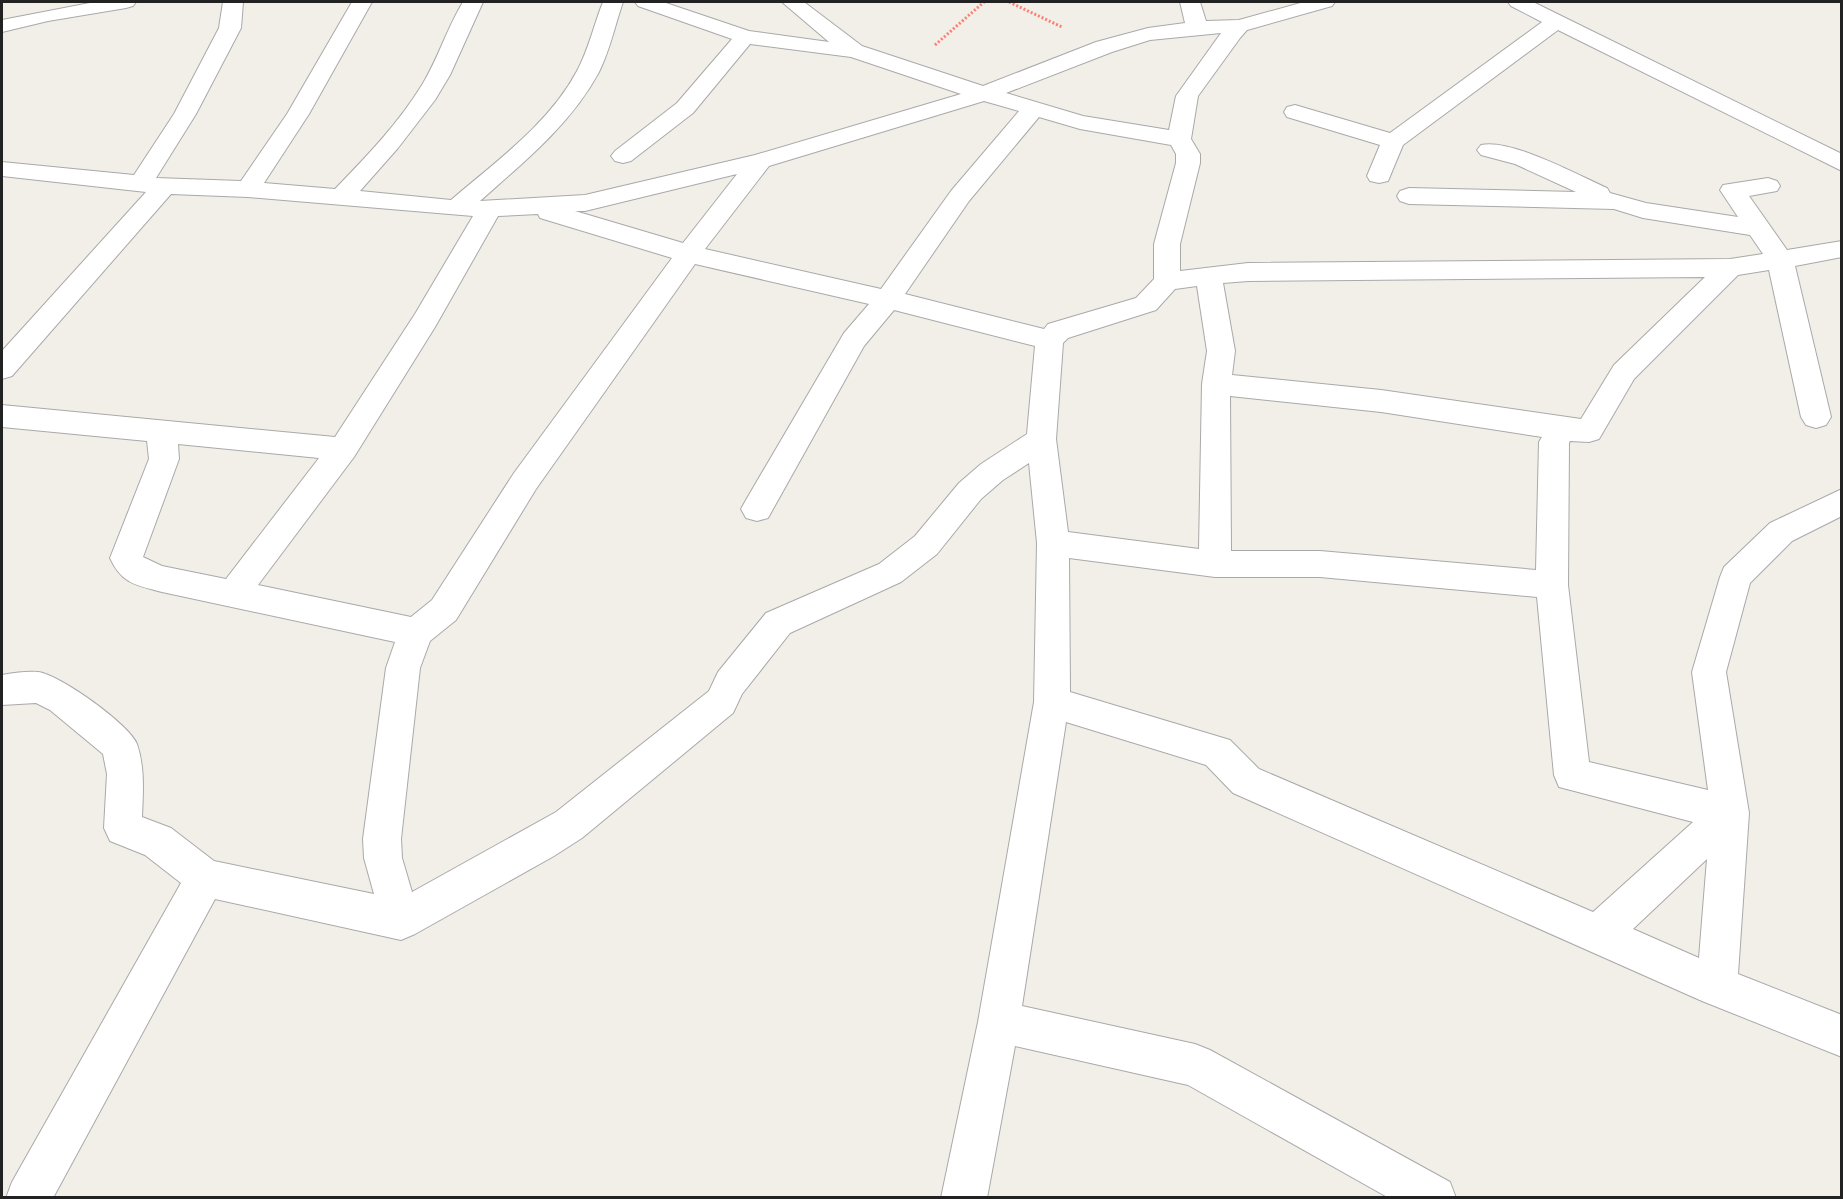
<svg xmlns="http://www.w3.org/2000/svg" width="1843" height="1199" viewBox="0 0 1843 1199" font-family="'Fira Sans Condensed',sans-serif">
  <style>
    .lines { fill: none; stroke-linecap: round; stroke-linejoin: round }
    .minor-casing { stroke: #a9a9a9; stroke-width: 2 }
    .path { stroke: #fa8072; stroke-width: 3; stroke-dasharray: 2 2; stroke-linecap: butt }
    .minor { fill: #fff; fill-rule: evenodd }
  </style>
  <rect width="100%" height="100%" fill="#f2efe9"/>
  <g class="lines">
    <g class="minor-casing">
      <g id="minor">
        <path d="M95,2H136L133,6L126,8L48,21L2,32V20Z"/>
        <path d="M223,2H243L241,28L196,114L156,178L241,181L287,114L352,2H372L309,114L264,183L335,189C366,157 398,124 422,85C438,59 447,28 463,2H483L450,75L435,100L398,148L360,191L451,200C496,161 549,124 577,71C589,49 594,24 603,2H623C615,25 610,50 599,72C571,124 524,162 480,201L585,195L755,155L961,94L851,57L750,44L693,113L631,161L623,163L615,161L611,156L615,151L677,103L732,39L638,6L635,2H663L749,31L829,42L782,2H804L862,46L983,86L1096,42L1148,28L1185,23L1180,2H1200L1206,21L1239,20L1304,2H1335L1332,6L1247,30L1240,38L1198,96L1191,139L1200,154V163L1180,244V271L1248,263L1730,259L1763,254L1750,235L1643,218L1614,209L1409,204L1400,201L1397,196L1400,191L1409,188L1576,192L1515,164L1481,155L1477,150L1481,145C1510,138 1578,175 1607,188L1610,193L1646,203L1738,217L1720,190L1723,185L1768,178L1777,181L1780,186L1777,191L1749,196L1787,250L1842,241V257L1795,266L1831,417L1826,425L1816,428L1806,425L1801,417L1769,270L1738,275L1634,379L1599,439L1589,442L1570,441L1569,443L1568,585L1589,762L1708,790L1692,672L1720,577L1724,567L1770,523L1842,489V516L1792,541L1750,583L1726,672L1749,813L1738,974L1842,1015V1057L1702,1001L1233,793L1206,765L1066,722L1022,1006L1195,1044L1210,1050L1450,1182L1456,1198H1389L1188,1085L1015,1046L987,1198H941L978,1022L1034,702L1037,543L1029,463L1003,480L981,499L937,554L901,582L790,633L742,694L733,713L582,838L554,856L415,934L401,940L215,899L53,1198H6L12,1182L181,883L145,855L110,841L104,828L107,774L103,754L50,710L36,703L2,705V675C13,673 27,671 38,672C59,674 130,725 137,744C145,768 143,792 142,817L171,828L214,861L374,894L364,858L363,839L386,668L395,642L162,592C136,585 122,584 110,558L149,459L147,441L2,427V405L335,437L415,314L473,216L248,197L171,194L12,376L2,379V351L146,192L2,176V162L134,175L174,114L219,28ZM1221,33L1176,96L1169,130L1083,116L1006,93L1112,52L1150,40ZM984,101L1019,111L951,191L881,289L705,249L769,166ZM1039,117L1080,129L1171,145L1176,154V163L1154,244V279L1136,298L1048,324L1044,329L905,294L969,201ZM737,174L683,243L575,211H585ZM538,214L540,218L672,258L514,473L432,600L411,617L258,585L354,457L435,327L498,216ZM695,264L869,304L844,333L746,500L741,509L746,518L757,521L768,518L864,346L894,310L1035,346L1027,434L981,464L959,483L915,536L879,564L766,613L718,672L709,691L556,812L412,892L402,858L401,839L420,668L430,641L456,620L536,489ZM1705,277L1614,365L1581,419L1381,390L1232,375L1235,351L1223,283L1248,281ZM1197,286L1207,351L1202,384L1199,549L1068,532L1056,439L1063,343L1068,338L1156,310L1175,289ZM1230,396L1381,412L1542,437L1539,442L1536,570L1320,551H1231ZM178,444L319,458L226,579L162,566L143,557L179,459ZM1069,558L1215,577H1320L1537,597L1554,775L1559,787L1693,822L1593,912L1259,769L1230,740L1070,692ZM1707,859L1699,958L1633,929Z"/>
        <path d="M1508,2H1533L1842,154V171L1558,30L1403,145L1388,181L1379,183L1370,181L1367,176L1380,145L1287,117L1284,112L1287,107L1295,105L1390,133L1542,22L1511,6Z"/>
      </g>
    </g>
    <g class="path">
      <path d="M1009,2L1062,27"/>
      <path d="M935,45L984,2"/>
    </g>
    <use href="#minor" class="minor"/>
  </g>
  <rect width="1843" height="1199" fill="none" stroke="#222222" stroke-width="6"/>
</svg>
